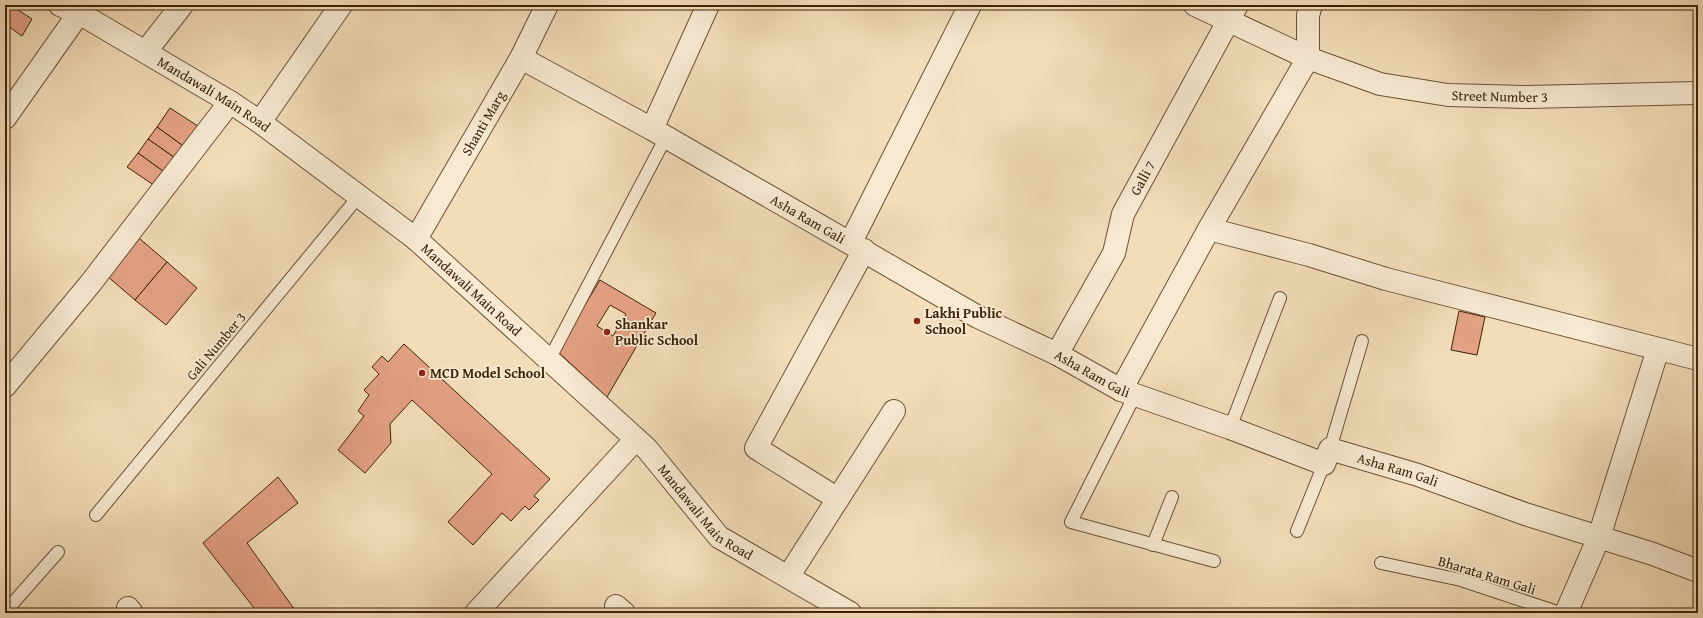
<svg xmlns="http://www.w3.org/2000/svg" width="1703" height="618" viewBox="0 0 1703 618" font-family="'Gentium Book Plus',serif">
  <style>
    .building { fill: #e4a183; stroke: #3d230b; fill-rule: evenodd }
    .lines { fill: none; stroke-linecap: round; stroke-linejoin: round }
    .service-casing { stroke: #6a5236; stroke-width: 14 }
    .minor-casing { stroke: #6a5236; stroke-width: 24 }
    .tertiary-casing { stroke: #6a5236; stroke-width: 24 }
    .service { stroke: #f7e9d2; stroke-width: 12 }
    .minor { stroke: #f7e9d2; stroke-width: 22 }
    .tertiary { stroke: #f7e9d2; stroke-width: 22 }
    .poi-dot { fill: #8f2418; stroke: #f7e9d2; stroke-width: 1.5 }
    .labels { text-anchor: middle; dominant-baseline: central; stroke-width: 3.5; stroke-linejoin: round; paint-order: stroke }
    .street-label { font-size: 14px; fill: #3d230b; stroke: #f7e9d2 }
    .poi-label { font-size: 14px; font-weight: bold; fill: #3d230b; stroke: #f7e9d2; text-anchor: start }
  </style>
  <rect width="100%" height="100%" fill="#f3ddb9"/>
  <filter id="stains"><feTurbulence type="fractalNoise" baseFrequency=".005" numOctaves="4"/><feColorMatrix values="0 0 0 0 .2 0 0 0 0 .09 0 0 0 0 .02 0 0 0 .5 -.17"/></filter>
  <radialGradient id="worn" r=".72"><stop offset=".6" stop-color="#630" stop-opacity="0"/><stop offset="1" stop-color="#630" stop-opacity=".3"/></radialGradient>
  <g class="building">
    <path d="M5,5L12,6L5,14Z"/>
    <path d="M12,6L32,19L22,36L5,24V14Z"/>
    <path d="M170,108L201,128L186,148L157,127Z"/>
    <path d="M157,127L186,148L178,160L148,139Z"/>
    <path d="M148,139L178,160L167,174L138,153Z"/>
    <path d="M138,153L167,174L158,188L127,167Z"/>
    <path d="M139,238L167,262L135,300L107,276Z"/>
    <path d="M167,262L197,288L166,325L135,300Z"/>
    <path d="M600,280L656,313L607,397L557,351ZM610,305L626,314L613,336L597,326Z"/>
    <path d="M1459,311L1485,317L1477,355L1451,350Z"/>
    <path d="M404,344L550,479L534,496L539,500L529,510L525,506L511,521L502,513L473,545L448,522L492,474L412,400L390,424L391,443L365,473L338,450L364,416L358,411L369,395L364,390L379,374L372,367L382,356L388,362Z"/>
    <path d="M278,477L298,503L247,543L297,613H258L203,543Z"/>
  </g>
  <g class="lines">
    <g class="service-casing">
      <g id="service">
        <path d="M549,360L666,137"/>
        <path d="M1135,395L1071,522L1214,561"/>
        <path d="M1230,428L1280,298"/>
        <path d="M1330,449L1362,341"/>
        <path d="M96,515L359,196"/>
        <path d="M1297,531L1324,464"/>
        <path d="M1153,545L1172,497"/>
        <path d="M1381,563L1461,580L1560,613"/>
        <path d="M5,612L58,552"/>
      </g>
    </g>
    <g class="minor-casing">
      <g id="minor">
        <path id="s1" d="M1195,5L1308,58L1380,84L1448,95L1528,97L1698,93"/>
        <path d="M146,51L182,5"/>
        <path id="s2" d="M521,58L652,129L978,317L1057,354L1121,390L1230,428L1324,464L1330,449L1418,475L1525,514L1653,554L1698,571"/>
        <path d="M5,118L79,13"/>
        <path d="M260,122L341,5"/>
        <path d="M652,129L708,5"/>
        <path d="M1209,229L1309,255L1386,279L1698,359"/>
        <path id="s3" d="M416,239L521,58L547,5"/>
        <path d="M851,242L970,5"/>
        <path id="s4" d="M1057,354L1114,253L1123,214L1237,5"/>
        <path d="M5,386L90,284L230,102"/>
        <path d="M1121,390L1209,229L1308,58V15L1311,5"/>
        <path d="M838,499L756,448L864,250"/>
        <path d="M788,577L894,411"/>
        <path d="M616,606L624,613"/>
        <path d="M128,608L132,613"/>
        <path d="M476,613L636,439"/>
        <path d="M1566,613L1599,537L1658,349"/>
      </g>
    </g>
    <g class="tertiary-casing">
      <g id="tertiary">
        <path id="s5" d="M60,5L79,13L230,102L260,122L416,239L647,449L719,537L850,613"/>
      </g>
    </g>
    <use href="#service" class="service"/>
    <use href="#minor" class="minor"/>
    <use href="#tertiary" class="tertiary"/>
  </g>
  <g class="poi-dot">
    <circle cx="917" cy="321" r="4"/>
    <circle cx="607" cy="332" r="4"/>
    <circle cx="422" cy="373" r="4"/>
  </g>
  <g class="labels">
    <g class="street-label">
      <text stroke="none"><textPath href="#s5" startOffset="178">Mandawali Main Road</textPath></text>
      <text stroke="none"><textPath href="#s1" startOffset="322">Street Number 3</textPath></text>
      <text stroke="none"><textPath href="#s3" startOffset="134">Shanti Marg</textPath></text>
      <text stroke="none"><textPath href="#s4" startOffset="197">Galli 7</textPath></text>
      <text stroke="none"><textPath href="#s2" startOffset="329">Asha Ram Gali</textPath></text>
      <text stroke="none"><textPath href="#s5" startOffset="502">Mandawali Main Road</textPath></text>
      <text transform="translate(216 346) rotate(-50)">Gali Number 3</text>
      <text stroke="none"><textPath href="#s2" startOffset="653">Asha Ram Gali</textPath></text>
      <text stroke="none"><textPath href="#s2" startOffset="989">Asha Ram Gali</textPath></text>
      <text stroke="none"><textPath href="#s5" startOffset="826">Mandawali Main Road</textPath></text>
      <text transform="translate(1487 575) rotate(17)">Bharata Ram Gali</text>
    </g>
    <g class="poi-label">
      <text x="925" y="313">Lakhi Public<tspan x="925" dy="16">School</tspan></text>
      <text x="615" y="324">Shankar<tspan x="615" dy="16">Public School</tspan></text>
      <text x="430" y="373">MCD Model School</text>
    </g>
  </g>
  <rect width="1703" height="618" fill="none" stroke="#f3ddb9" stroke-width="20"/>
  <rect x="6" y="6" width="1691" height="606" fill="none" stroke="#3d230b" stroke-width="2"/>
  <rect x="10" y="10" width="1683" height="598" fill="none" stroke="#3d230b"/>
  <rect width="100%" height="100%" filter="url(#stains)"/>
  <rect width="100%" height="100%" fill="url(#worn)"/>
</svg>
